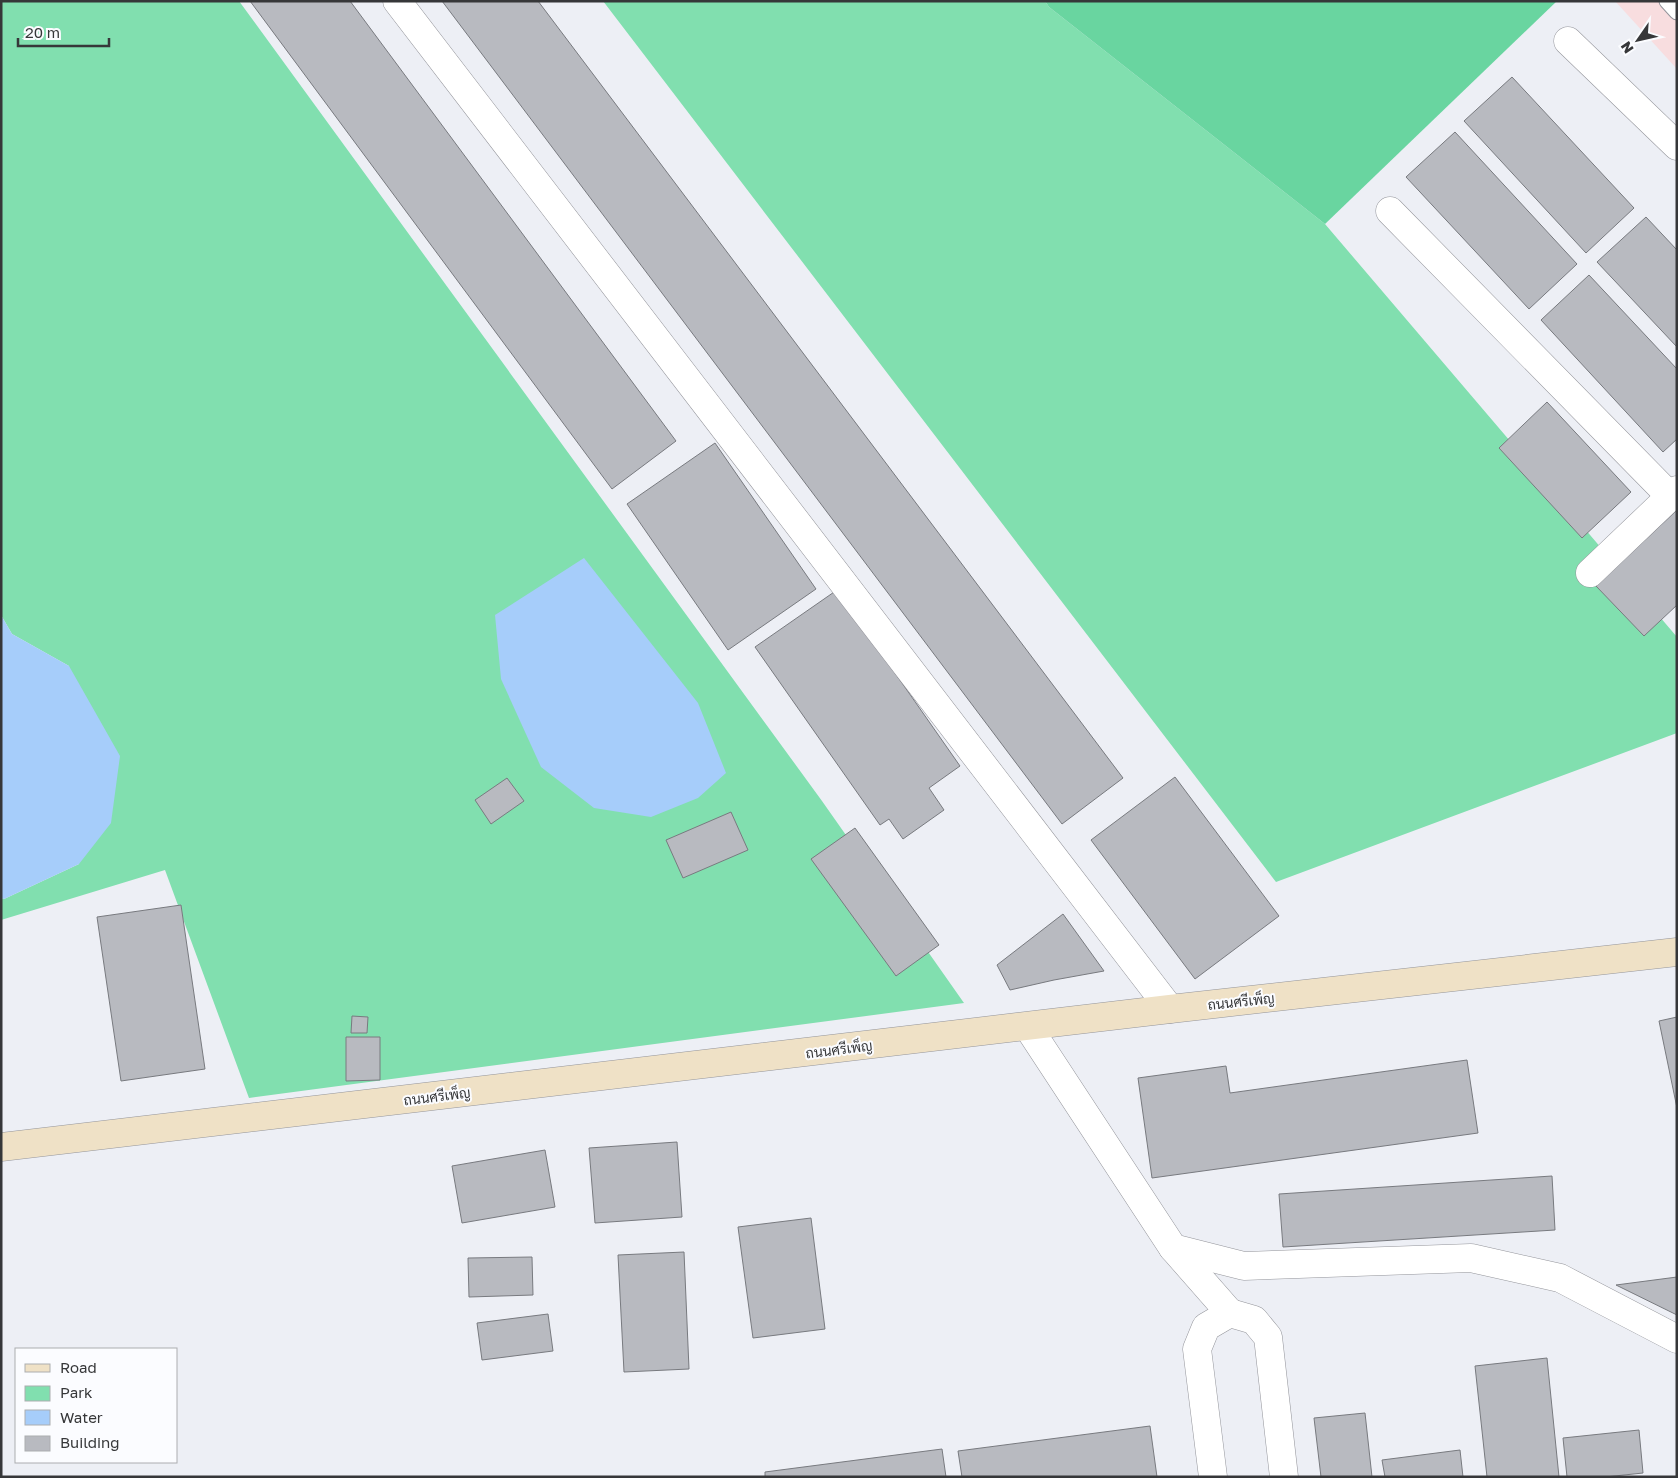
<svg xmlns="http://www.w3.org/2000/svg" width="1678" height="1478" viewBox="0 0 1678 1478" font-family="'Golos Text',Sarabun,sans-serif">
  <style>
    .commercial { fill: #f8dddf }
    .green { fill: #81dfaf }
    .forest { fill: #69d5a0 }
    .water { fill: #a6cdfa }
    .building { fill: #b8bac0; stroke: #787a7f }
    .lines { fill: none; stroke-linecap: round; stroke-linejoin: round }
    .lane-casing { stroke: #94959b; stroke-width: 17 }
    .street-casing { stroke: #94959b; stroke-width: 29 }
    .secondary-casing { stroke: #94959b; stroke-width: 29 }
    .lane { stroke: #fff; stroke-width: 15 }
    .street { stroke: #fff; stroke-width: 28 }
    .secondary { stroke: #efe1c6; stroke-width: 28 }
    .labels { text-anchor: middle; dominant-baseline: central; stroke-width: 4; stroke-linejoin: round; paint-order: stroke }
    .street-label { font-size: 14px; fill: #363739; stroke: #fbfcff }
  </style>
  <rect width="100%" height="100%" fill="#edeff5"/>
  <path class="commercial" d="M1615,1H1677V69Z"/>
  <g class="green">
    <path d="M1,1H239L822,801L964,1003L249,1098L165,870L1,920V898L4,899L79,864L69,666L12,634L1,615Z"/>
    <path d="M603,1H1045L1049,7L1325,224L1677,637V733L1276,882Z"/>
  </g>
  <path class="forest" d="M1045,1H1557L1325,224L1049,7Z"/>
  <g class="water">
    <path d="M584,558L698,703L726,773L698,798L651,817L594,808L541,767L501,679L495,615Z"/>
    <path d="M1,615L12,634L69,666L120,756L111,823L79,864L4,899L1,898Z"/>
  </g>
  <g class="building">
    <path d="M250,1H350L676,441L612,489Z"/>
    <path d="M442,1H538L1123,778L1062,824Z"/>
    <path d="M1512,77L1634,208L1586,253L1464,121Z"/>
    <path d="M1455,132L1577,264L1529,309L1406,177Z"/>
    <path d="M1646,217L1677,250V347L1597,262Z"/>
    <path d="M1589,275L1677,369V439L1663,452L1541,320Z"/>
    <path d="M1547,402L1631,492L1582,538L1499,448Z"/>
    <path d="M715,443L816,589L728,650L627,504Z"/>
    <path d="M1677,510V605L1644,636L1596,586Z"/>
    <path d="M837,590L960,766L929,788L944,810L903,839L889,819L880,825L755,647Z"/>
    <path d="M1175,777L1279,916L1195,979L1091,840Z"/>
    <path d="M507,778L524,801L491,824L475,800Z"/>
    <path d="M731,812L748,850L683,878L666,840Z"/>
    <path d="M855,828L939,945L896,976L811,859Z"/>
    <path d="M181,905L205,1069L121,1081L97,917Z"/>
    <path d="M1063,914L1104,971L1054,980L1010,990L997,965Z"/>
    <path d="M352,1016L368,1017L367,1033H351Z"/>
    <path d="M1677,1017V1108L1659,1021Z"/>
    <path d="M346,1037H380V1080L346,1081Z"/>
    <path d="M1467,1060L1478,1133L1152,1178L1138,1078L1226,1066L1230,1093Z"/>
    <path d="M677,1142L682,1217L595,1223L589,1148Z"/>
    <path d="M545,1150L555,1207L462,1223L452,1166Z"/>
    <path d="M1552,1176L1555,1230L1283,1247L1279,1194Z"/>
    <path d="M811,1218L825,1329L753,1338L738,1227Z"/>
    <path d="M684,1252L689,1369L624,1372L618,1255Z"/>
    <path d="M532,1257L533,1295L469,1297L468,1258Z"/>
    <path d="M1677,1277V1315L1616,1285Z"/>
    <path d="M548,1314L553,1351L482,1360L477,1323Z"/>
    <path d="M1547,1358L1559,1477H1487L1475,1366Z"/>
    <path d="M1365,1413L1372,1477H1321L1314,1418Z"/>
    <path d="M1150,1426L1157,1477H962L958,1451Z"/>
    <path d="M1639,1430L1643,1473L1605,1477H1567L1563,1438Z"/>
    <path d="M942,1449L946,1477H765V1472Z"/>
    <path d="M1460,1450L1463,1477H1385L1382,1460Z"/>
  </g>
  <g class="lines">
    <g class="lane-casing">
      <path id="lane" d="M1667,1L1677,12"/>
    </g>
    <g class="street-casing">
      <g id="street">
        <path d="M397,1L1170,1009"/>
        <path d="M1568,41L1677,146"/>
        <path d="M1390,211L1670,496"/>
        <path d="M1590,573L1677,490"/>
        <path d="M1028,1027L1173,1248L1244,1266L1471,1258L1560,1278L1677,1339"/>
        <path d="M1173,1248L1230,1313"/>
        <path d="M1213,1477L1197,1349L1206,1327L1230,1313L1254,1320L1268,1337L1284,1477"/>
      </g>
    </g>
    <g class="secondary-casing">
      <path id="secondary" d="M1,1147L1170,1009L1677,952"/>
    </g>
    <use href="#lane" class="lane"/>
    <use href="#street" class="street"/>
    <use href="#secondary" class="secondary"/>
  </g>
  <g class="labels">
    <g class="street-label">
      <text transform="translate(1241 1001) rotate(-6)">ถนนศรีเพ็ญ</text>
      <text transform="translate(839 1049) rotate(-7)">ถนนศรีเพ็ญ</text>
      <text transform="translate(437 1096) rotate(-7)">ถนนศรีเพ็ญ</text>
    </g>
  </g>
  <rect width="1678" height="1478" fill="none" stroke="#363739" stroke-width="5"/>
  <rect x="15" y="1348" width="162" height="115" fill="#fbfcff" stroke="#acadb0"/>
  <rect x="25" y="1364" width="25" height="8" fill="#efe1c6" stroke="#acadb0"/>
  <text x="60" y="1373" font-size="15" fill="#363739">Road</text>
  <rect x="25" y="1386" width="25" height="15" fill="#81dfaf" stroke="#acadb0"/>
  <text x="60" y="1398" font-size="15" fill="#363739">Park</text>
  <rect x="25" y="1410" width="25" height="15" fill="#a6cdfa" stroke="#acadb0"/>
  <text x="60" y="1423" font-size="15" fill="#363739">Water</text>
  <rect x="25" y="1436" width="25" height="15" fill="#b8bac0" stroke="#acadb0"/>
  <text x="60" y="1448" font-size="15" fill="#363739">Building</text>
  <g transform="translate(1638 40) rotate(236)" stroke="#fbfcff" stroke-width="4" paint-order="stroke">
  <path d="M0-4L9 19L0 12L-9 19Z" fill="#363739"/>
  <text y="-8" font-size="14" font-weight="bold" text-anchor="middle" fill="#363739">N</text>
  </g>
  <path d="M18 38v8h91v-8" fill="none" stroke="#363739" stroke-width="2.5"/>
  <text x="25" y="38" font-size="15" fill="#363739" stroke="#fbfcff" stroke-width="4" paint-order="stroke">20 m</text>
</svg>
